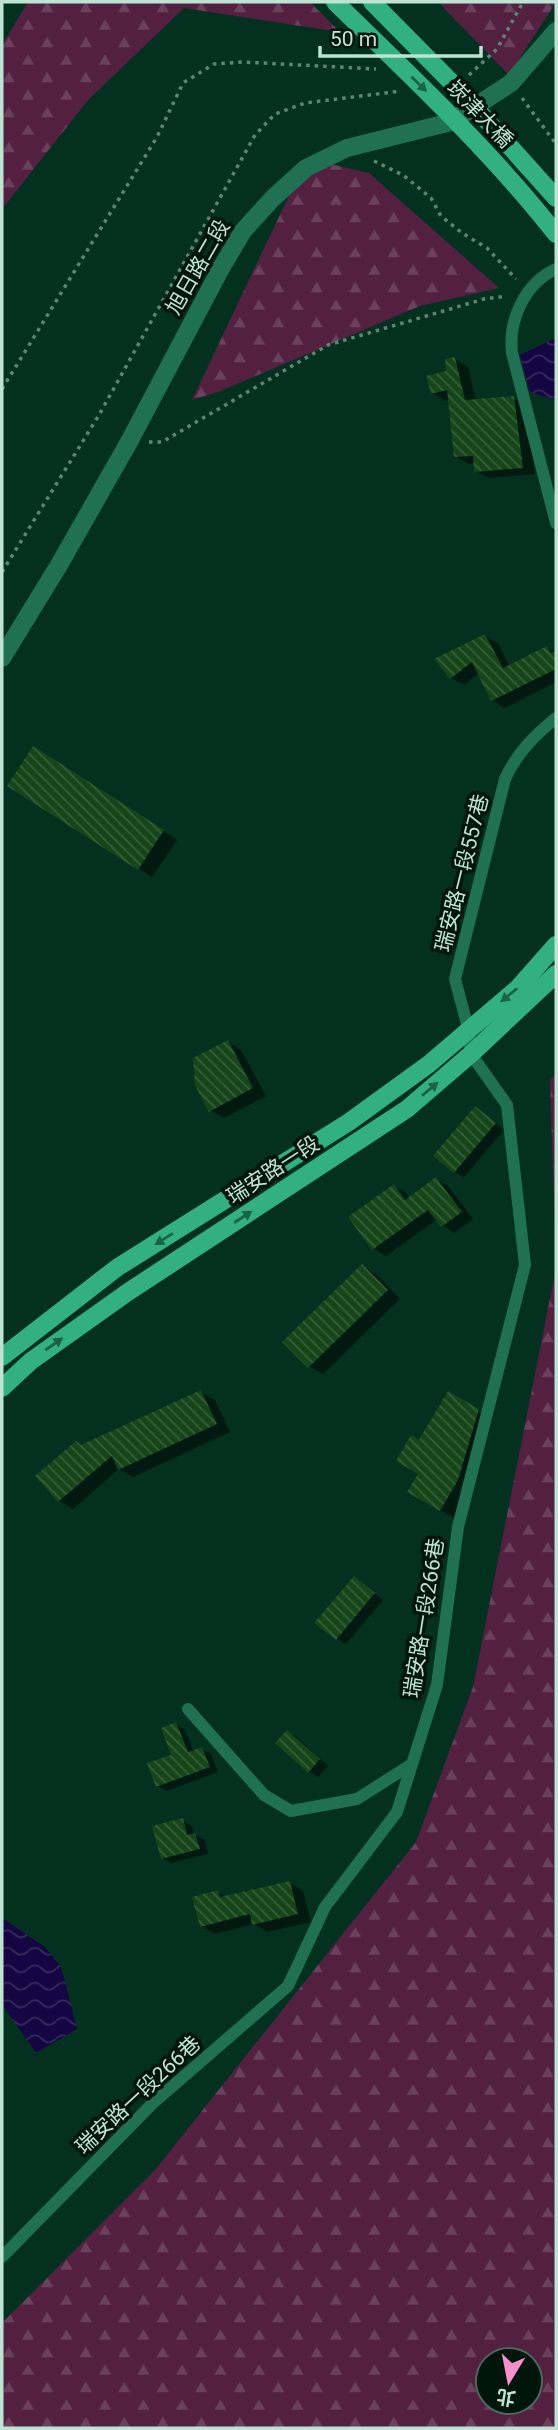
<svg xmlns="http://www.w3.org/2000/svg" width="558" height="2430" viewBox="0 0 558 2430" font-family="Roboto,'Noto Sans TC',sans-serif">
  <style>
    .forest { fill: url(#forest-firs); fill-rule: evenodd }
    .water { fill: url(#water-waves) }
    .shadow { fill: #0007 }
    .building { fill: url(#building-back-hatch) }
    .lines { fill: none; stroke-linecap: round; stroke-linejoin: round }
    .path { stroke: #5d8575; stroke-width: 3.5; stroke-dasharray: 3.5 5; stroke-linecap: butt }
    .lane { stroke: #207053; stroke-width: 12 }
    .street { stroke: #207053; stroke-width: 18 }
    .primary { stroke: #33b083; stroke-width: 18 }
    .oneway { fill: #1a6248 }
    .labels { text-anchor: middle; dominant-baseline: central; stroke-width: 7; stroke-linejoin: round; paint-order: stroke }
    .street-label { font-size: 21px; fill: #bfe3d2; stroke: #00150c }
  </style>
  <defs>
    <pattern id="forest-firs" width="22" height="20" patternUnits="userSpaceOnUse" patternTransform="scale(1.75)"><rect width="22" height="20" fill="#532040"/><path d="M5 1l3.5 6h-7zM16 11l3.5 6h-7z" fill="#6a405b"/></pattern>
    <pattern id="water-waves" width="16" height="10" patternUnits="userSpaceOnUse" patternTransform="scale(1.75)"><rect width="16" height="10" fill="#150542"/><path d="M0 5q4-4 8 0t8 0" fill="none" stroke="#35295c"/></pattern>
    <pattern id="building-back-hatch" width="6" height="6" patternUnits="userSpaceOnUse" patternTransform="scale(1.75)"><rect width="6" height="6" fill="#154518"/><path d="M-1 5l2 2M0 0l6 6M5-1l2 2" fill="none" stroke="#356039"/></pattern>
  </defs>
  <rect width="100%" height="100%" fill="#043020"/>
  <g class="forest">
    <path d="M28,2H310L340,32L184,8L88,100L2,209V45Z"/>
    <path d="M438,2H556L509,75Z"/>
    <path d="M330,164L369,173L499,288L420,306L218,392L192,400L296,181Z"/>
    <path d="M556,1073V1260L550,1081Z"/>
    <path d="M556,1268V2428H2V2323L155,2170L416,1842L473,1687ZM530,2360V2402H488V2360Z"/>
  </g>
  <g class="water">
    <path d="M556,338V400L530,392L520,355Z"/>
    <path d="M2,1918L45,1947L61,1967L77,2029L36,2053L2,2004Z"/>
  </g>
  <g class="shadow">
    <path d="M454,359L468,367L476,401L514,398L527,406L535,474L489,478L476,471L475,463L469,464L455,456L450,400L446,401L432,393L448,373Z"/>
    <path d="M485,636L498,643L510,667L547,648L556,652V682L505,708L492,700L479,673L464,685L451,678Z"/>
    <path d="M47,756L177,840L152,877L139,869Z"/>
    <path d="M228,1042L241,1050L266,1096L224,1118L210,1110Z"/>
    <path d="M484,1114L504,1130L464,1177L455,1172Z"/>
    <path d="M436,1179L448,1186L473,1219L454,1233L436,1220L386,1256L374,1249L394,1186L406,1193L410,1198Z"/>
    <path d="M362,1266L376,1274L400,1299L323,1374L309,1366Z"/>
    <path d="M201,1392L215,1400L230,1432L133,1477L119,1469L73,1509L60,1501L38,1477L83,1446Z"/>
    <path d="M448,1394L492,1419L454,1518L409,1492L421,1473L419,1442Z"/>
    <path d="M354,1578L383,1600L346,1644L337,1639Z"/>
    <path d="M176,1724L185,1730L194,1752L202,1749L211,1754L218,1772L167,1791L157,1786L174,1756Z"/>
    <path d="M288,1732L297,1737L328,1766L318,1777L309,1771Z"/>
    <path d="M182,1820L192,1826L194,1835L205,1840L208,1854L171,1863L162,1858Z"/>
    <path d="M290,1883L303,1891L311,1922L267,1932L254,1924L215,1934L201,1926L218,1892L227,1898Z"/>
  </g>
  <g class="building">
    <path d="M455,357L465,400L514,396L523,468L474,472L473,456L454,457L447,390L431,394L426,376L446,371L445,359Z"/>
    <path d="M485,634L503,668L547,646L551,653L556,650V669L491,701L472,662L450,679L434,659Z"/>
    <path d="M33,746L164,830L138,870L7,786Z"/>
    <path d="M228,1040L253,1088L209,1112L195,1085L193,1058Z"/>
    <path d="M475,1106L496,1123L454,1173L433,1156Z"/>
    <path d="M436,1177L462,1212L441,1227L428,1210L372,1250L348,1217L394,1184L405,1200Z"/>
    <path d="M362,1264L388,1290L308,1368L282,1342Z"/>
    <path d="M201,1390L217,1424L118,1470L112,1456L58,1502L35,1476L76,1441L81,1445Z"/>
    <path d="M448,1391L479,1409L458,1480L440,1511L407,1492L418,1474L396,1461L411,1435L419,1440Z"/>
    <path d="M354,1576L375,1593L336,1640L314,1623Z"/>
    <path d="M176,1722L188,1752L202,1747L210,1767L156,1787L147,1763L171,1755L161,1728Z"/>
    <path d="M287,1730L320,1759L308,1773L275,1743Z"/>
    <path d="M183,1818L187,1835L195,1833L200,1849L161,1859L152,1826Z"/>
    <path d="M290,1881L298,1914L252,1925L250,1914L200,1927L192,1897L218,1890L220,1897Z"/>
  </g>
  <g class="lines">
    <g class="path">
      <path d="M469,75L497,49L523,2"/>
      <path d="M522,98L556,144"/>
      <path d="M374,161L403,175L431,198L441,216L462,233L487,248L516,279"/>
      <path d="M2,389L157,137L183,83L214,64L243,62L376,69"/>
      <path d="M149,442H162L328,345L484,299L507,296"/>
      <path d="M2,572L99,415L255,135L275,114L305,103L401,91"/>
    </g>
    <g class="lane">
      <path d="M556,269C525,283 508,320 512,353L556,523"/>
      <path d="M188,1709L264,1795L291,1811L357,1799L412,1764"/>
      <path d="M2,2257L152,2104L288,1986L325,1907L397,1812L437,1685L458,1527L525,1265L507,1105L471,1054L468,1028L455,979L505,779C517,753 534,736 556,718"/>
    </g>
    <path class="street" d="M2,658L59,565L129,442L220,270L243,231L272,199L306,168L347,148L451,122L511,83L556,31"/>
    <g class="primary">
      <path d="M335,2C412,77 490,150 556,234"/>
      <path d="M372,2L462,93L556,198"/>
      <path d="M2,1357L118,1267L349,1122L429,1064L518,988L556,945"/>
      <path d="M2,1388L31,1361L128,1292L407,1109L471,1054L556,974"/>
    </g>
  </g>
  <defs><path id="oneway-solid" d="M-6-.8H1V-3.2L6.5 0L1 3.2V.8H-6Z" transform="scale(1.75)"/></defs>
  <g class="oneway">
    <use href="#oneway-solid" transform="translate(419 84) rotate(44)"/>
    <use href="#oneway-solid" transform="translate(509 995) rotate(141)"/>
    <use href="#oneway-solid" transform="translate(430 1089) rotate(-40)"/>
    <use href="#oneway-solid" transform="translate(243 1217) rotate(-33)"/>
    <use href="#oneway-solid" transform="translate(164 1239) rotate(148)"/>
    <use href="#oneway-solid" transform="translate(54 1344) rotate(-35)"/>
  </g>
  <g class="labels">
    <g class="street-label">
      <text transform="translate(480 114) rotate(46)">崁津大橋</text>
      <text transform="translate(198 267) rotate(-60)">旭日路二段</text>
      <text transform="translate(462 873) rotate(-76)">瑞安路一段557巷</text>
      <text transform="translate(273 1170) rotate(-33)">瑞安路一段</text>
      <text transform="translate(424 1618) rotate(-81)">瑞安路一段266巷</text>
      <text transform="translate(138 2095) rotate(-43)">瑞安路一段266巷</text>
    </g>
  </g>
  <rect width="558" height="2430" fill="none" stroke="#bfe3d2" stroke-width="7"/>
  <g transform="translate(509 2381) rotate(190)"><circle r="33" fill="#00150c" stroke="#4c675b" stroke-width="2"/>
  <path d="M0-5L12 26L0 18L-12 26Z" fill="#f790cd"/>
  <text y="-10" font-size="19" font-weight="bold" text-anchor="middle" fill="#bfe3d2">北</text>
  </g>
  <path d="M320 46v10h161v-10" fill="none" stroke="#bfe3d2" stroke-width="3.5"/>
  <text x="330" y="46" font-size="21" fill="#bfe3d2" stroke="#00150c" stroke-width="5" paint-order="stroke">50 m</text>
</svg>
